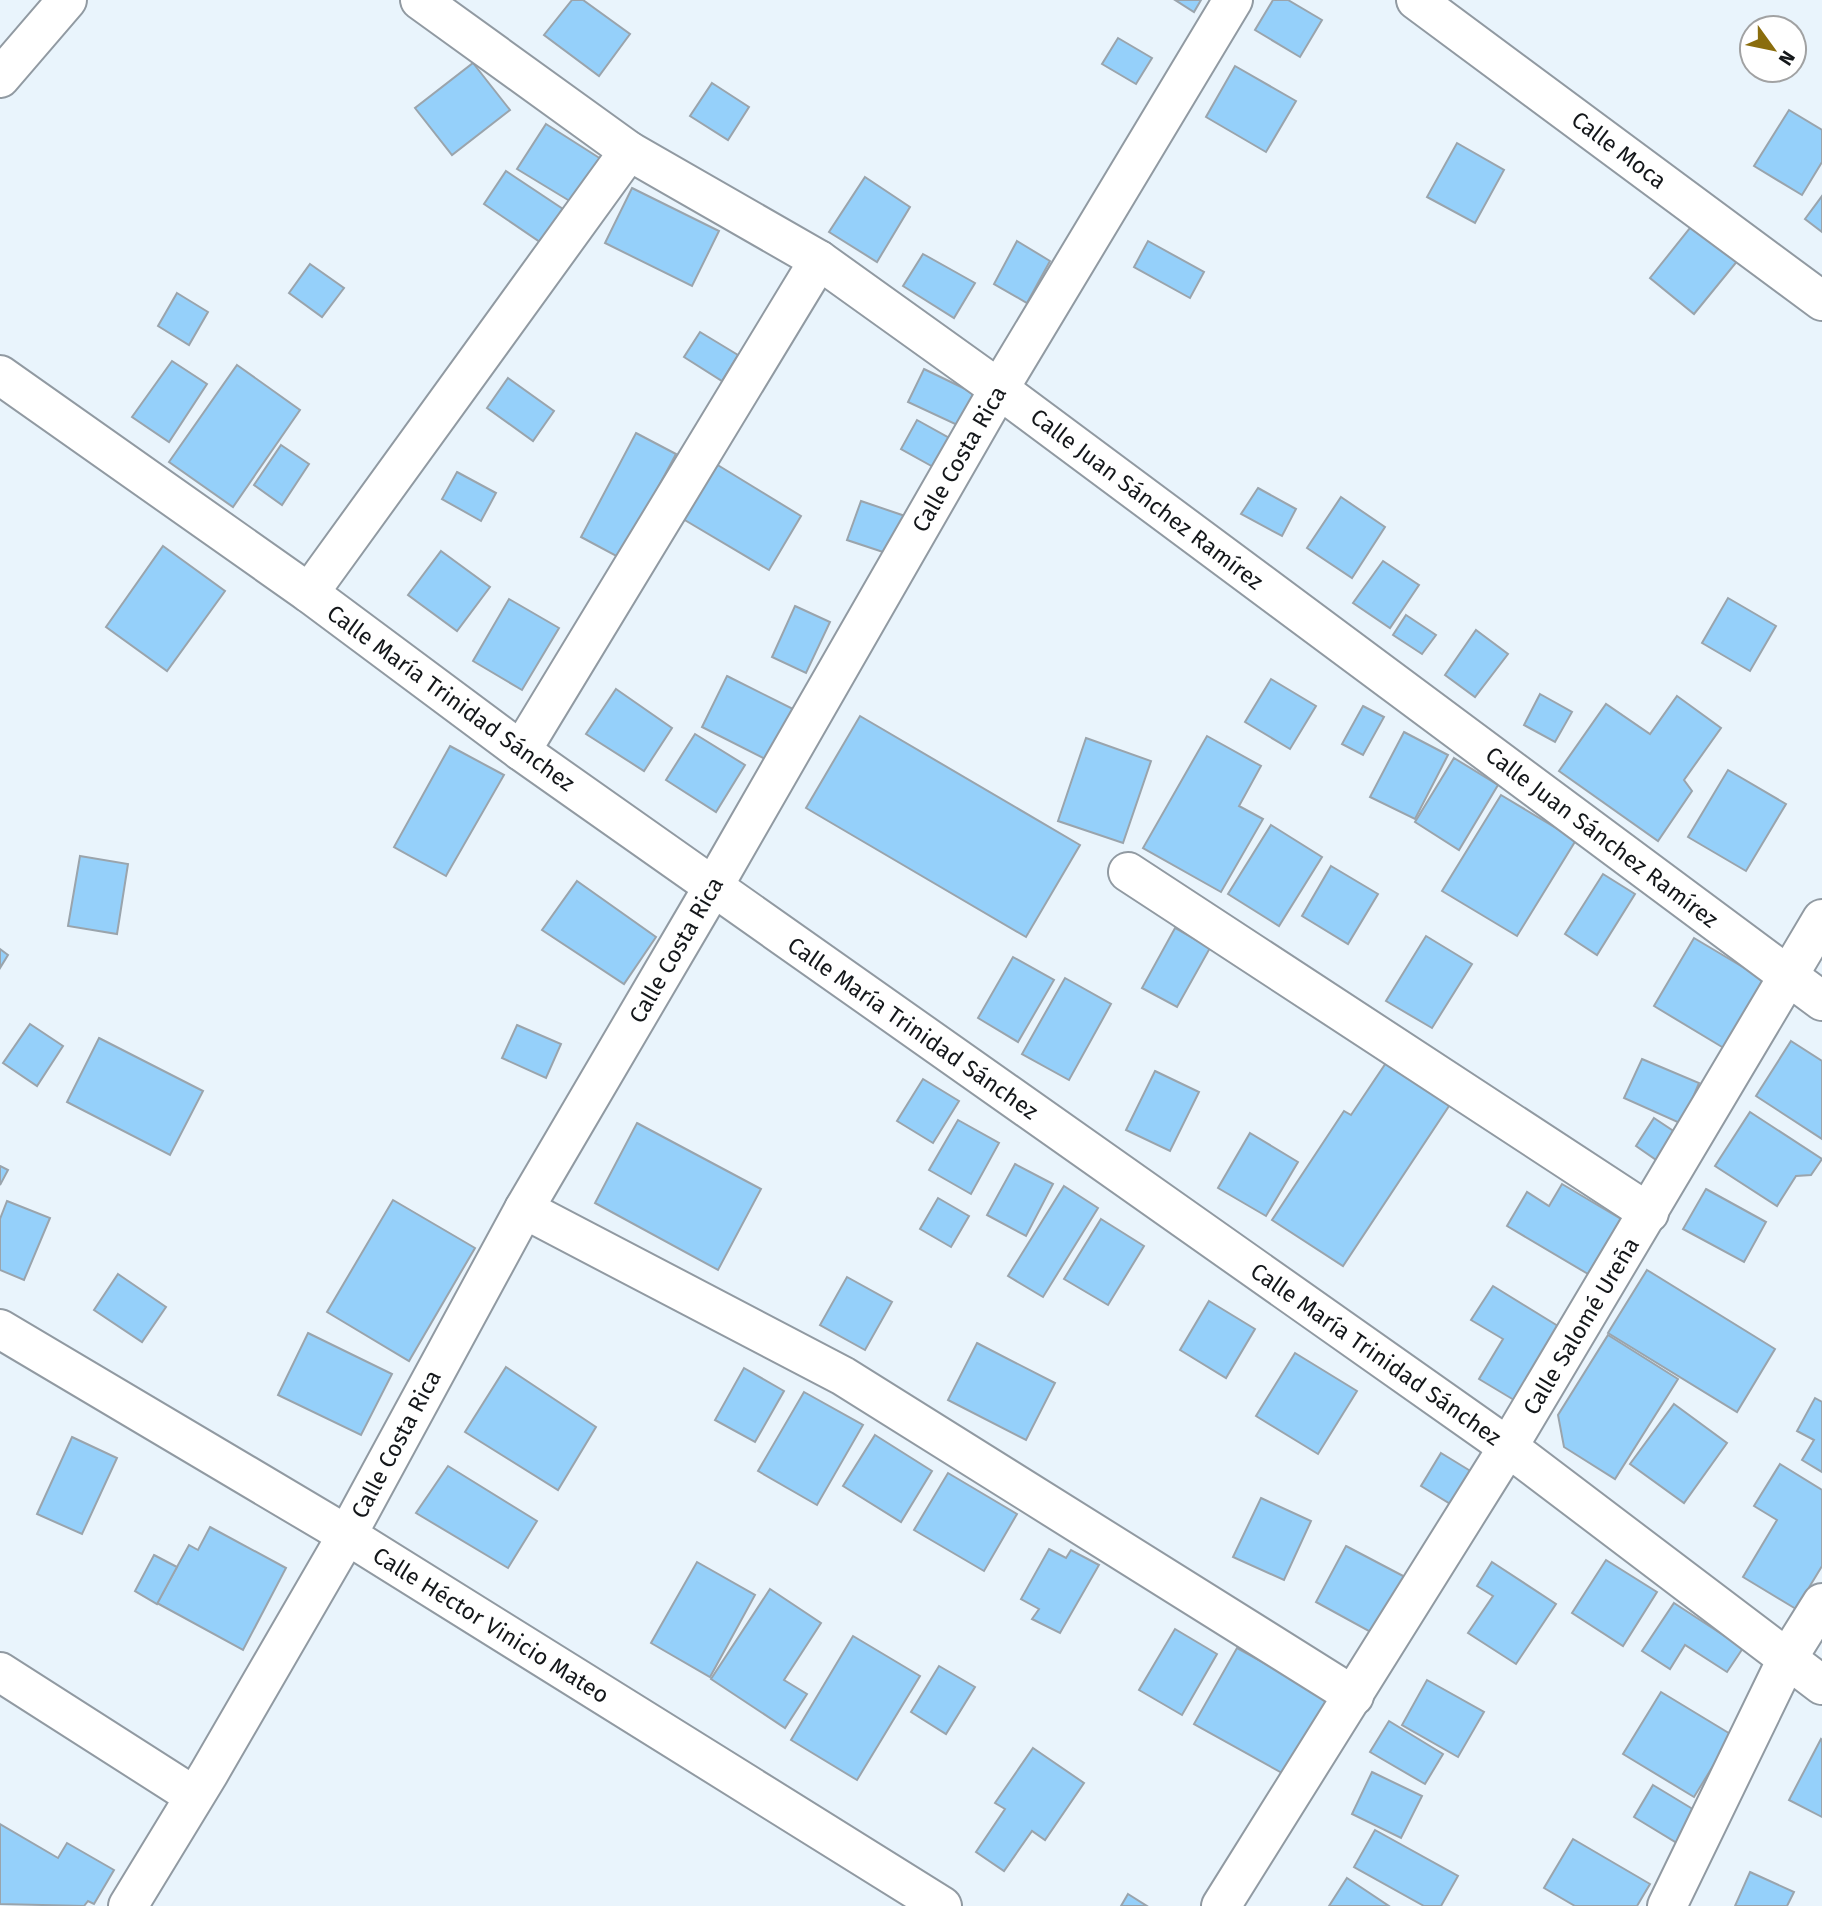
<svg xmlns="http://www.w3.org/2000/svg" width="1822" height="1906" viewBox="0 0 1822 1906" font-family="'Fira Sans',sans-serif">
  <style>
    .building { fill: #95d0fa; stroke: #9aa4ac; stroke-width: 2 }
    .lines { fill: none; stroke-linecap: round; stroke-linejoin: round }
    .minor-casing { stroke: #919aa2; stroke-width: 42 }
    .minor { stroke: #fff; stroke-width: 38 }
    .labels { text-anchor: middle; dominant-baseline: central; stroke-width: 5; stroke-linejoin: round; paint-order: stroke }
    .street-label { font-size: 23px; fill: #14171a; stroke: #fff }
  </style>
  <rect width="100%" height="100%" fill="#e9f4fc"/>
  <g class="building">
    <path d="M572,0H583L630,34L599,76L544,35Z"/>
    <path d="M1175,0H1201L1194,12Z"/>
    <path d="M1273,0H1288L1322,20L1300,57L1255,30Z"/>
    <path d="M1118,38L1152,58L1136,84L1102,64Z"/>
    <path d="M473,63L510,110L452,155L415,108Z"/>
    <path d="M1235,66L1296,101L1266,152L1206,117Z"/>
    <path d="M712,83L749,107L728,140L690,116Z"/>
    <path d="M1789,110L1822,130V162L1802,195L1754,166Z"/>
    <path d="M546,124L601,159L573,203L517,169Z"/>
    <path d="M1457,143L1504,170L1475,223L1427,197Z"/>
    <path d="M506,171L563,209L540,242L484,204Z"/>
    <path d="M865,177L910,207L877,262L829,232Z"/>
    <path d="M632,188L719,231L692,286L605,243Z"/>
    <path d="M1822,196V232L1805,219Z"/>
    <path d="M1694,223L1739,259L1694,314L1650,278Z"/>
    <path d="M1017,241L1050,261L1027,303L994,284Z"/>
    <path d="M1148,241L1204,272L1190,298L1134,267Z"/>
    <path d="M923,254L975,283L954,318L903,286Z"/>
    <path d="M310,264L344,288L322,317L289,293Z"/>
    <path d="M177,293L208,312L189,345L158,326Z"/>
    <path d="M700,332L738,355L722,381L684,357Z"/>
    <path d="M172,361L207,384L169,442L132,417Z"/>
    <path d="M237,365L300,410L233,507L169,462Z"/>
    <path d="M924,369L984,398L968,430L908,402Z"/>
    <path d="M508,378L554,411L533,441L487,408Z"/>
    <path d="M917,420L951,439L935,468L901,449Z"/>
    <path d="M636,433L676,454L620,558L581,537Z"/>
    <path d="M281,445L309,464L282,505L254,485Z"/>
    <path d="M716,464L801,516L769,570L683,519Z"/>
    <path d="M457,472L496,493L481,521L442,499Z"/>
    <path d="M1258,488L1296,509L1282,536L1241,514Z"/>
    <path d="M1341,497L1385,527L1352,578L1307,548Z"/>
    <path d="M861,501L905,516L892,555L847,540Z"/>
    <path d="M163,546L225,591L167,671L106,627Z"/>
    <path d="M441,551L490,587L457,631L408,595Z"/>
    <path d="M1383,561L1419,585L1390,628L1353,603Z"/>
    <path d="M1728,598L1776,626L1750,671L1702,643Z"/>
    <path d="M509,599L559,628L522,690L473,661Z"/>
    <path d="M795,606L830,622L806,673L772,657Z"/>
    <path d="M1406,615L1436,635L1422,654L1393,635Z"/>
    <path d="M1476,630L1508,654L1475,697L1445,675Z"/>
    <path d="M727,676L797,711L771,762L702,727Z"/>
    <path d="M1271,679L1316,706L1290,749L1245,722Z"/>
    <path d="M616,689L672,728L644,771L586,734Z"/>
    <path d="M1540,694L1572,712L1555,742L1524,725Z"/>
    <path d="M1677,696L1721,728L1684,780L1692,791L1658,841L1559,771L1606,704L1650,734Z"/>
    <path d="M1363,706L1384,717L1363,755L1342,744Z"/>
    <path d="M860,716L1080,845L1026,937L806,808Z"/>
    <path d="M1404,732L1448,755L1415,819L1370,797Z"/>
    <path d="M695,734L745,765L716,812L666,780Z"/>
    <path d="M1207,736L1261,766L1239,806L1263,819L1221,892L1143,848Z"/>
    <path d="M1086,738L1151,761L1123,843L1058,821Z"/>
    <path d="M450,746L504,775L446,876L394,847Z"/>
    <path d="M1454,758L1498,785L1459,850L1415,822Z"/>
    <path d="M1728,770L1786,804L1746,871L1688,837Z"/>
    <path d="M1501,795L1576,840L1517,936L1442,891Z"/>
    <path d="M1271,825L1322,857L1279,926L1228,894Z"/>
    <path d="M80,856L128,864L117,934L68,926Z"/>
    <path d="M1331,866L1378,894L1348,944L1302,916Z"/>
    <path d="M1603,874L1635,894L1597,955L1565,934Z"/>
    <path d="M577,881L656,937L624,984L542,930Z"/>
    <path d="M1175,928L1210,948L1177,1007L1142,988Z"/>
    <path d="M1426,936L1472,964L1432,1028L1386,1001Z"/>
    <path d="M1694,938L1768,982L1727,1050L1654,1006Z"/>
    <path d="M0,949L8,955L0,968Z"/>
    <path d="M1013,957L1054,980L1018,1042L978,1018Z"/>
    <path d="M1065,978L1111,1004L1069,1080L1022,1054Z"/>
    <path d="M30,1024L63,1046L37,1086L3,1063Z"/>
    <path d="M517,1025L561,1044L546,1078L502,1058Z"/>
    <path d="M99,1038L203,1091L170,1155L67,1102Z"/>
    <path d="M1791,1041L1822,1061V1139L1756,1096Z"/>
    <path d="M1642,1059L1699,1083L1682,1124L1624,1098Z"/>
    <path d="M1388,1060L1451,1103L1343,1266L1272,1220L1344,1111L1351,1115Z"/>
    <path d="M1155,1071L1199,1092L1170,1151L1126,1130Z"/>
    <path d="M923,1079L959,1101L933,1143L897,1121Z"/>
    <path d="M1750,1112L1822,1159L1811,1175L1796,1176L1777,1206L1715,1166Z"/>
    <path d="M1654,1118L1681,1136L1662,1164L1636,1146Z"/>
    <path d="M958,1120L999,1143L971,1194L929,1170Z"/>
    <path d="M637,1123L761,1189L718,1270L595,1203Z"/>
    <path d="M1250,1133L1298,1162L1266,1216L1218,1188Z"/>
    <path d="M1015,1164L1053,1184L1026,1236L987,1215Z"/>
    <path d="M0,1166L8,1170L0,1185Z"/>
    <path d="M1562,1184L1621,1219L1588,1274L1507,1226L1527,1192L1549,1206Z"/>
    <path d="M1064,1186L1098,1208L1043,1297L1008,1276Z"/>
    <path d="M1706,1189L1766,1222L1744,1262L1683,1229Z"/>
    <path d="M938,1198L969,1216L951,1247L920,1229Z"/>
    <path d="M393,1200L475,1248L409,1361L327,1312Z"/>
    <path d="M7,1201L50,1218L24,1280L0,1270V1219Z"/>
    <path d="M1101,1219L1144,1246L1108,1305L1064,1279Z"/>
    <path d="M1647,1270L1775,1349L1737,1412L1608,1333Z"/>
    <path d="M118,1274L166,1307L142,1342L94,1310Z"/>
    <path d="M847,1277L892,1302L865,1350L820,1325Z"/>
    <path d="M1493,1286L1558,1326L1514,1400L1479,1379L1503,1339L1471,1320Z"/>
    <path d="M1209,1301L1255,1329L1226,1378L1180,1350Z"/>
    <path d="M308,1333L392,1374L361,1435L278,1395Z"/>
    <path d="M1608,1335L1678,1379L1615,1479L1564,1447L1558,1415Z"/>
    <path d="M977,1343L1055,1383L1026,1440L948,1400Z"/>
    <path d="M1295,1353L1357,1391L1318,1454L1256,1416Z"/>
    <path d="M506,1367L596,1427L558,1490L465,1432Z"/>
    <path d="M744,1368L784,1391L755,1442L715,1420Z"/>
    <path d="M804,1392L863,1425L817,1505L758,1471Z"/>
    <path d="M1815,1398L1822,1402V1472L1802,1460L1814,1440L1797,1431Z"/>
    <path d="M1674,1404L1727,1443L1684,1503L1630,1464Z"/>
    <path d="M875,1435L932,1471L901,1522L843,1486Z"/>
    <path d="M72,1437L117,1458L82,1534L37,1514Z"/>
    <path d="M1441,1453L1477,1475L1457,1508L1421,1486Z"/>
    <path d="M1780,1464L1822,1490V1566L1796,1609L1743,1577L1777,1520L1754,1506Z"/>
    <path d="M448,1466L537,1521L508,1568L416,1513Z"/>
    <path d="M948,1473L1017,1514L984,1571L914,1530Z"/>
    <path d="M1261,1498L1311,1521L1284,1580L1233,1557Z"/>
    <path d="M210,1527L286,1568L243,1650L157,1603L189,1545L198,1550Z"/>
    <path d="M1346,1546L1407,1578L1376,1635L1316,1602Z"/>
    <path d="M1049,1549L1066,1558L1071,1550L1099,1565L1060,1633L1032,1619L1039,1609L1021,1599Z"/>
    <path d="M154,1555L177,1567L157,1604L135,1591Z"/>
    <path d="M1606,1560L1657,1592L1623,1646L1572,1613Z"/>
    <path d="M697,1562L755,1595L710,1677L651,1643Z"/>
    <path d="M1492,1562L1556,1604L1516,1664L1468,1633L1493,1596L1477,1586Z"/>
    <path d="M770,1589L821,1623L784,1680L807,1694L785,1728L711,1679Z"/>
    <path d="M1674,1603L1743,1648L1727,1672L1685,1645L1670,1669L1642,1651Z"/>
    <path d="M1175,1629L1217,1654L1182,1715L1139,1690Z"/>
    <path d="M853,1636L920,1676L857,1780L791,1740Z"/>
    <path d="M1237,1648L1333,1701L1291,1778L1194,1724Z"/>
    <path d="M939,1666L975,1687L946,1734L911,1712Z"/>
    <path d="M1427,1680L1484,1712L1458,1757L1402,1725Z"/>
    <path d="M1661,1692L1732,1735L1694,1797L1623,1754Z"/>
    <path d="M1389,1721L1443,1754L1425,1784L1370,1752Z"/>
    <path d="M1821,1739L1822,1740V1817L1789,1800Z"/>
    <path d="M1033,1748L1084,1783L1045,1840L1032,1831L1004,1871L976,1852L1005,1809L995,1803Z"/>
    <path d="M1372,1772L1422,1796L1401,1838L1352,1814Z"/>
    <path d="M1653,1785L1696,1811L1677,1843L1634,1817Z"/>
    <path d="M0,1824L58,1858L67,1843L114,1870L94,1904L88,1901L84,1906L0,1904Z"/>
    <path d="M1375,1830L1458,1876L1441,1906H1424L1354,1867Z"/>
    <path d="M1573,1839L1650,1884L1637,1906H1575L1544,1888Z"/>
    <path d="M1750,1872L1794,1892L1787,1906H1735Z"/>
    <path d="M1347,1878L1389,1906H1329Z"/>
    <path d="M1128,1894L1147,1906H1121Z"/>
  </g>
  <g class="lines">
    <g class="minor-casing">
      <g id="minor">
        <path d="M420,0L629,151L819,260L999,389L1822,1001"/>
        <path d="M1416,0L1822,301"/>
        <path d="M0,78L67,0"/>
        <path d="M0,375L309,593L521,751L1508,1447L1822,1685"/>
        <path d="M309,593L629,151"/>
        <path d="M521,751L819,260"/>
        <path d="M1128,872L1649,1213"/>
        <path d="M524,1209L843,1376L1354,1696"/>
        <path d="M0,1329L347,1535L942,1906"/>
        <path d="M0,1672L194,1796"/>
        <path d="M128,1906L209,1773L347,1535L524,1209L713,887L999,389L1233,0"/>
        <path d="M1221,1906L1508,1447L1822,919"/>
        <path d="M1667,1906L1787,1659L1822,1603"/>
      </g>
    </g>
    <use href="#minor" class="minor"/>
  </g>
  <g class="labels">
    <g class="street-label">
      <text transform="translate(1619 150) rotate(37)">Calle Moca</text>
      <text transform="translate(959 459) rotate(-60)">Calle Costa Rica</text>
      <text transform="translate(1147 499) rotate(37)">Calle Juan Sánchez Ramírez</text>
      <text transform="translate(451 698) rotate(36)">Calle María Trinidad Sánchez</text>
      <text transform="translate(1602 837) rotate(37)">Calle Juan Sánchez Ramírez</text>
      <text transform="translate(676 950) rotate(-60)">Calle Costa Rica</text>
      <text transform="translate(913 1028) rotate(35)">Calle María Trinidad Sánchez</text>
      <text transform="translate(1581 1326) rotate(-59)">Calle Salomé Ureña</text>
      <text transform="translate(1376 1354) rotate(35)">Calle María Trinidad Sánchez</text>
      <text transform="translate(396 1444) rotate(-62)">Calle Costa Rica</text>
      <text transform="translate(491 1625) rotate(32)">Calle Héctor Vinicio Mateo</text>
    </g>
  </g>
  <g transform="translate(1773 49) rotate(123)"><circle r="33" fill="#ffffff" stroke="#a1a2a3" stroke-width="2"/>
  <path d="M0-5L12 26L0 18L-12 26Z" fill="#8a6d0d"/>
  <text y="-10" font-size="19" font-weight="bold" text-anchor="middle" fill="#14171a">N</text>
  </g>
</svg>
